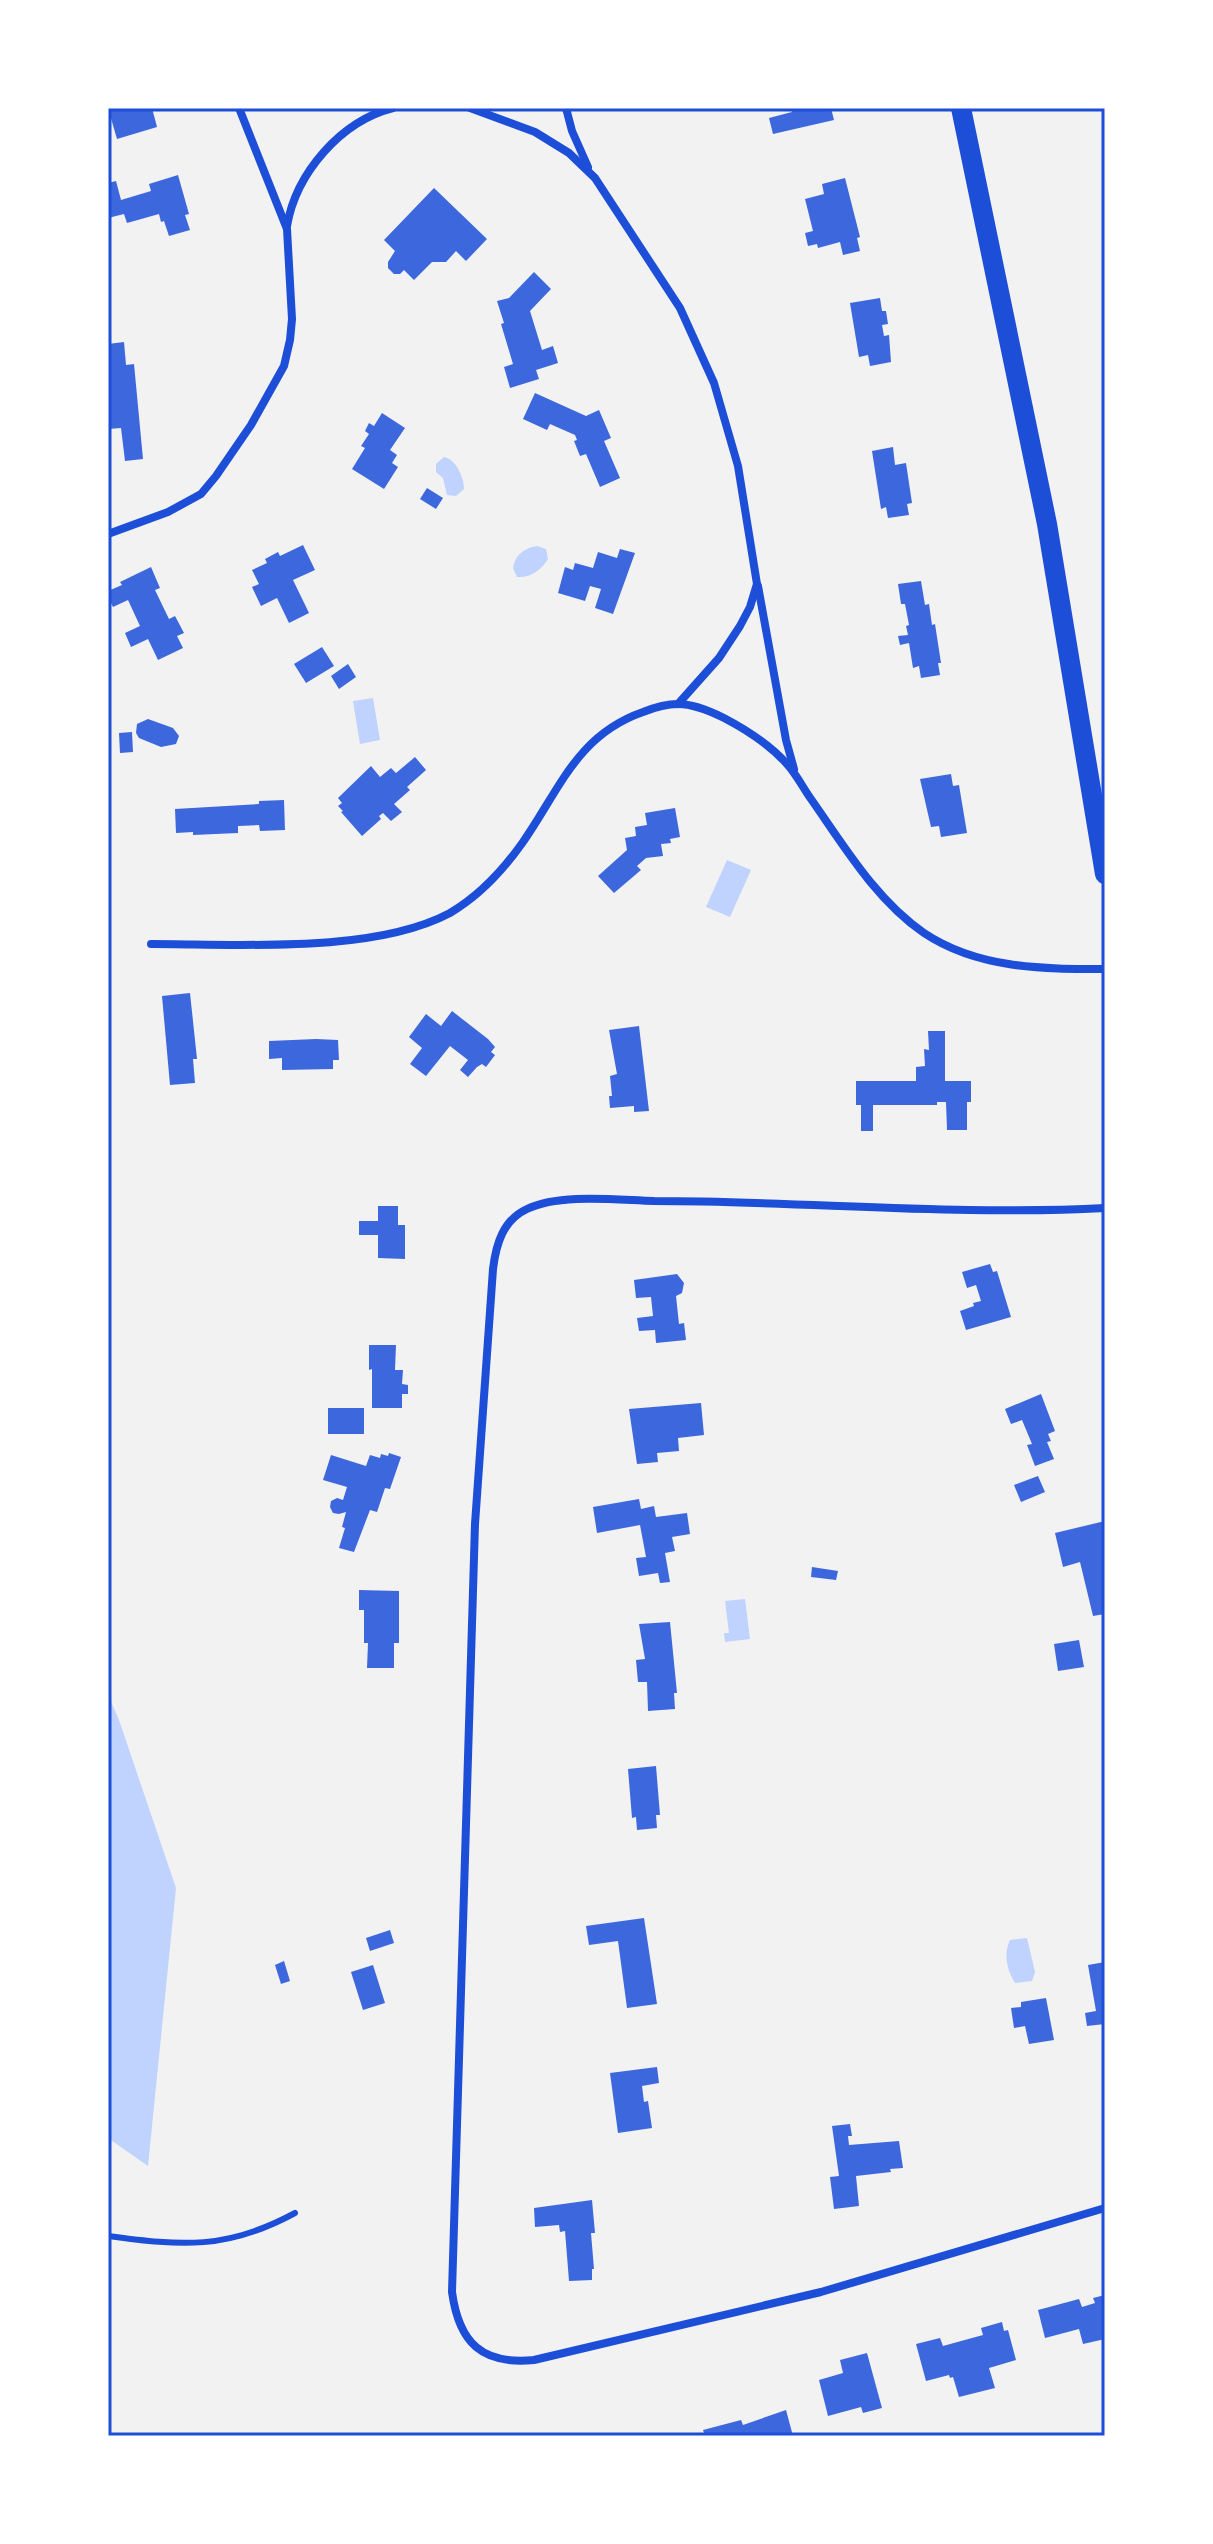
<svg xmlns="http://www.w3.org/2000/svg" width="1213" height="2544" viewBox="0 0 1213 2544" font-family="Cabin,sans-serif">
  <style>
    .water { fill: #bfd3fe }
    .building { fill: #3d67dc }
    .lines { fill: none; stroke-linecap: round; stroke-linejoin: round }
    .service { stroke: #1d4ed8; stroke-width: 6 }
    .minor { stroke: #1d4ed8; stroke-width: 8 }
    .primary { stroke: #1d4ed8; stroke-width: 20 }
    .neatline { fill: none; stroke: #1d4ed8; stroke-width: 3 }
  </style>
  <rect width="100%" height="100%" fill="#f2f2f2"/>
  <g class="water">
    <path d="M444,457C457,460 464,478 464,489L456,496L447,495L443,478L436,472V464Z"/>
    <path d="M537,546L546,549L548,559C541,570 531,578 517,577L513,568C515,555 524,548 537,546Z"/>
    <path d="M373,698L380,740L360,744L353,701Z"/>
    <path d="M727,860L751,870L730,917L706,907Z"/>
    <path d="M745,1599L750,1639L725,1642L724,1633H729L725,1601Z"/>
    <path d="M108,1695L119,1720L176,1888L148,2166L108,2138Z"/>
    <path d="M1027,1938L1035,1972L1032,1981L1015,1983C1007,1970 1003,1955 1010,1940Z"/>
  </g>
  <g class="building">
    <path d="M108,108H152L157,127L117,139Z"/>
    <path d="M791,108H831L834,120L773,134L769,118L792,112Z"/>
    <path d="M178,175L189,214L185,215L190,230L169,236L164,221L161,222L159,214L127,223L124,214L108,218V183L116,181L121,200L151,191L149,184Z"/>
    <path d="M845,178L860,237L857,238L860,251L843,255L840,242L818,248L817,244L808,246L805,233L813,231L805,199L824,194L822,184Z"/>
    <path d="M434,188L487,239L466,261L456,251L446,262H432L414,280L404,270L400,274H394L388,268V262L395,251L384,240Z"/>
    <path d="M534,272L551,289L530,311L542,350L553,346L558,363L536,370L539,379L510,388L504,367L513,364L501,324L504,323L497,301L509,298Z"/>
    <path d="M880,298L882,311H886L888,324L882,325L884,336L889,335L891,362L870,366L868,355L859,357L850,303Z"/>
    <path d="M124,342L126,365L134,364L143,459L125,461L121,428L108,429V344Z"/>
    <path d="M535,393L586,416L599,410L611,438L604,441L620,478L600,487L586,454L580,456L574,441L577,440L575,435L550,424L547,430L523,419Z"/>
    <path d="M382,413L405,428L390,450L397,455L392,463L398,467L384,489L352,469L365,448L361,446L369,434L365,431L369,423L374,426Z"/>
    <path d="M893,447L895,465L906,463L912,503L907,504L909,515L888,518L886,507L881,509L872,451Z"/>
    <path d="M427,488L443,498L436,509L420,499Z"/>
    <path d="M303,545L315,570L293,580L309,613L289,623L277,598L261,606L252,587L259,584L252,570L267,563L265,559L278,552L280,556Z"/>
    <path d="M620,549L635,553L613,614L595,608L601,589L590,586L585,601L558,593L565,567L573,570L575,563L593,568L598,552L617,558Z"/>
    <path d="M151,567L160,588L155,590L169,619L175,616L184,633L177,636L183,648L158,660L148,639L131,647L125,633L140,626L128,600L113,607L108,597V591L122,585L120,582Z"/>
    <path d="M921,581L925,605L929,604L932,625L935,624L941,663H938L940,675L921,678L919,666L913,668L909,643L900,645L898,636L908,635L906,626L909,625L905,604H901L898,584Z"/>
    <path d="M322,647L334,666L306,683L294,664Z"/>
    <path d="M348,664L356,677L339,689L331,676Z"/>
    <path d="M148,719L173,728L179,736L176,744L161,747L139,738L136,733L137,724Z"/>
    <path d="M132,732L133,752L120,753L119,733Z"/>
    <path d="M415,757L426,770L407,787L410,790L394,804L402,812L391,821L383,813L379,816L381,819L362,836L341,812L343,811L338,806L342,803L338,798L371,766L380,777L391,768L396,773Z"/>
    <path d="M951,774L953,786L959,785L967,833L941,837L939,826L931,827L920,779Z"/>
    <path d="M284,800L285,830L260,831L259,825L238,826V833L193,835V832L176,833L175,809L259,804V801Z"/>
    <path d="M675,808L680,837L670,839L671,843L661,844L663,856L646,858L637,866L641,870L614,893L598,876L627,850L625,838L636,836L635,827L647,825L645,813Z"/>
    <path d="M190,993L197,1059H193L195,1083L170,1085L162,996Z"/>
    <path d="M452,1011L488,1039L495,1047L491,1052L495,1055L486,1067L482,1064L477,1067L468,1077L460,1070L468,1060L450,1046L426,1076L410,1064L422,1048L409,1037L426,1014L441,1026Z"/>
    <path d="M639,1026L649,1111L634,1112V1106L610,1108L609,1096H612L610,1076L617,1074L609,1030Z"/>
    <path d="M928,1031H945V1081H971V1102H967V1130H947L946,1102H937V1105H873V1131H861V1105H856V1081H916V1067L925,1066L924,1049L929,1050Z"/>
    <path d="M316,1039L338,1040L339,1060H333V1069L282,1070V1058L269,1059V1041Z"/>
    <path d="M378,1206H398V1225H405V1259L378,1258V1235H359V1221H378Z"/>
    <path d="M990,1264L993,1272L997,1271L1011,1317L966,1330L960,1311L974,1306L973,1303L981,1301L976,1285L967,1288L962,1272Z"/>
    <path d="M677,1274L684,1283L682,1293L676,1296L679,1324L684,1323L686,1340L656,1343L655,1330L639,1331L637,1318L653,1316L651,1297L636,1298L634,1280Z"/>
    <path d="M369,1345H396L395,1370H403L402,1384L408,1385V1394H402V1408H372V1369L369,1370Z"/>
    <path d="M1041,1394L1055,1431L1048,1434L1051,1441L1047,1442L1054,1459L1035,1466L1027,1445L1032,1444L1022,1420L1011,1424L1005,1409Z"/>
    <path d="M701,1403L704,1435L678,1438L679,1451L657,1453L658,1462L637,1464L629,1409Z"/>
    <rect x="328" y="1408" width="36" height="26"/>
    <path d="M389,1453L401,1457L390,1489L385,1488L377,1512L370,1510L354,1552L339,1548L345,1528L342,1527L346,1512L339,1514L333,1513L330,1507L331,1501L337,1498L343,1500L347,1487L323,1480L331,1455L366,1466L370,1455L380,1458L381,1454L388,1456Z"/>
    <path d="M1038,1476L1045,1492L1021,1502L1014,1485Z"/>
    <path d="M639,1499L641,1509L654,1506L656,1517L687,1513L690,1534L672,1537L675,1551L665,1553L670,1582L660,1583L658,1573L639,1576L636,1558L646,1557L640,1525L597,1533L593,1507Z"/>
    <path d="M1105,1521V1614L1093,1616L1080,1562L1063,1567L1055,1533Z"/>
    <path d="M812,1567L838,1571L836,1580L811,1577Z"/>
    <path d="M359,1590L399,1591V1643H394V1668H367L368,1643H364V1610H359Z"/>
    <path d="M670,1622L677,1693H674L675,1709L648,1711L647,1682H638L636,1660L645,1659L639,1624Z"/>
    <path d="M1079,1640L1084,1667L1058,1671L1054,1644Z"/>
    <path d="M656,1766L660,1815H656L657,1828L637,1830L636,1817L632,1818L628,1769Z"/>
    <path d="M644,1918L657,2004L627,2008L618,1941L589,1945L586,1926Z"/>
    <path d="M390,1930L394,1943L370,1951L366,1938Z"/>
    <path d="M284,1961L290,1981L281,1984L275,1965Z"/>
    <path d="M1105,1962V2024L1087,2026L1085,2013L1096,2011L1088,1965Z"/>
    <path d="M373,1965L385,2003L363,2010L351,1972Z"/>
    <path d="M1046,1998L1054,2040L1029,2044L1025,2026L1014,2028L1011,2008L1021,2007V2002Z"/>
    <path d="M657,2067L659,2083L642,2086L644,2102L648,2101L652,2128L618,2133L610,2073Z"/>
    <path d="M850,2124L852,2136H848L849,2145L899,2141L903,2168L890,2169L891,2172L856,2176L859,2206L834,2209L830,2177L839,2176L832,2126Z"/>
    <path d="M592,2200L595,2233H591L594,2269H592V2280L569,2281L565,2231L560,2232L559,2225L535,2227L534,2208Z"/>
    <path d="M1105,2295V2339L1083,2344L1079,2329L1045,2338L1038,2310L1079,2299L1082,2307L1095,2303L1093,2298Z"/>
    <path d="M1002,2322L1004,2331L1008,2330L1016,2360L989,2368L995,2388L959,2397L953,2377L950,2378L949,2375L926,2381L916,2344L940,2338L943,2346L983,2335L981,2328Z"/>
    <path d="M867,2353L882,2408L863,2413L861,2407L828,2416L819,2380L843,2373L840,2360Z"/>
    <path d="M786,2410L793,2436H705L703,2430L741,2420L743,2425Z"/>
  </g>
  <g class="lines">
    <path class="service" d="M108,2236C182,2246 227,2250 295,2213"/>
    <g class="minor">
      <path d="M470,108L535,132L569,153L595,178L680,308L714,383L738,466L757,584L750,607L740,626L719,658L678,704"/>
      <path d="M566,108L572,131L588,167"/>
      <path d="M287,226C296,173 341,121 393,108"/>
      <path d="M108,534L168,512L201,494L216,476L251,425L284,366L290,340L292,319L287,229L239,108"/>
      <path d="M758,586L786,740L794,769"/>
      <path d="M151,944C238,944 373,954 450,913C479,896 504,869 523,842C560,789 577,735 643,712C653,708 667,704 678,704C694,704 710,711 724,718C747,730 770,745 787,764C797,775 803,788 811,799C844,846 876,900 924,933C978,969 1043,969 1105,969"/>
      <path d="M1105,1208C955,1216 804,1201 654,1201C617,1200 560,1193 527,1209C503,1220 496,1244 493,1269L475,1524L452,2292C459,2343 482,2365 534,2360L821,2292L1105,2208"/>
    </g>
    <path class="primary" d="M961,108L1047,524L1105,874"/>
  </g>
  <rect width="1213" height="2544" fill="none" stroke="#ffffff" stroke-width="220"/>
  <rect x="110" y="110" width="993" height="2324" class="neatline"/>
</svg>
